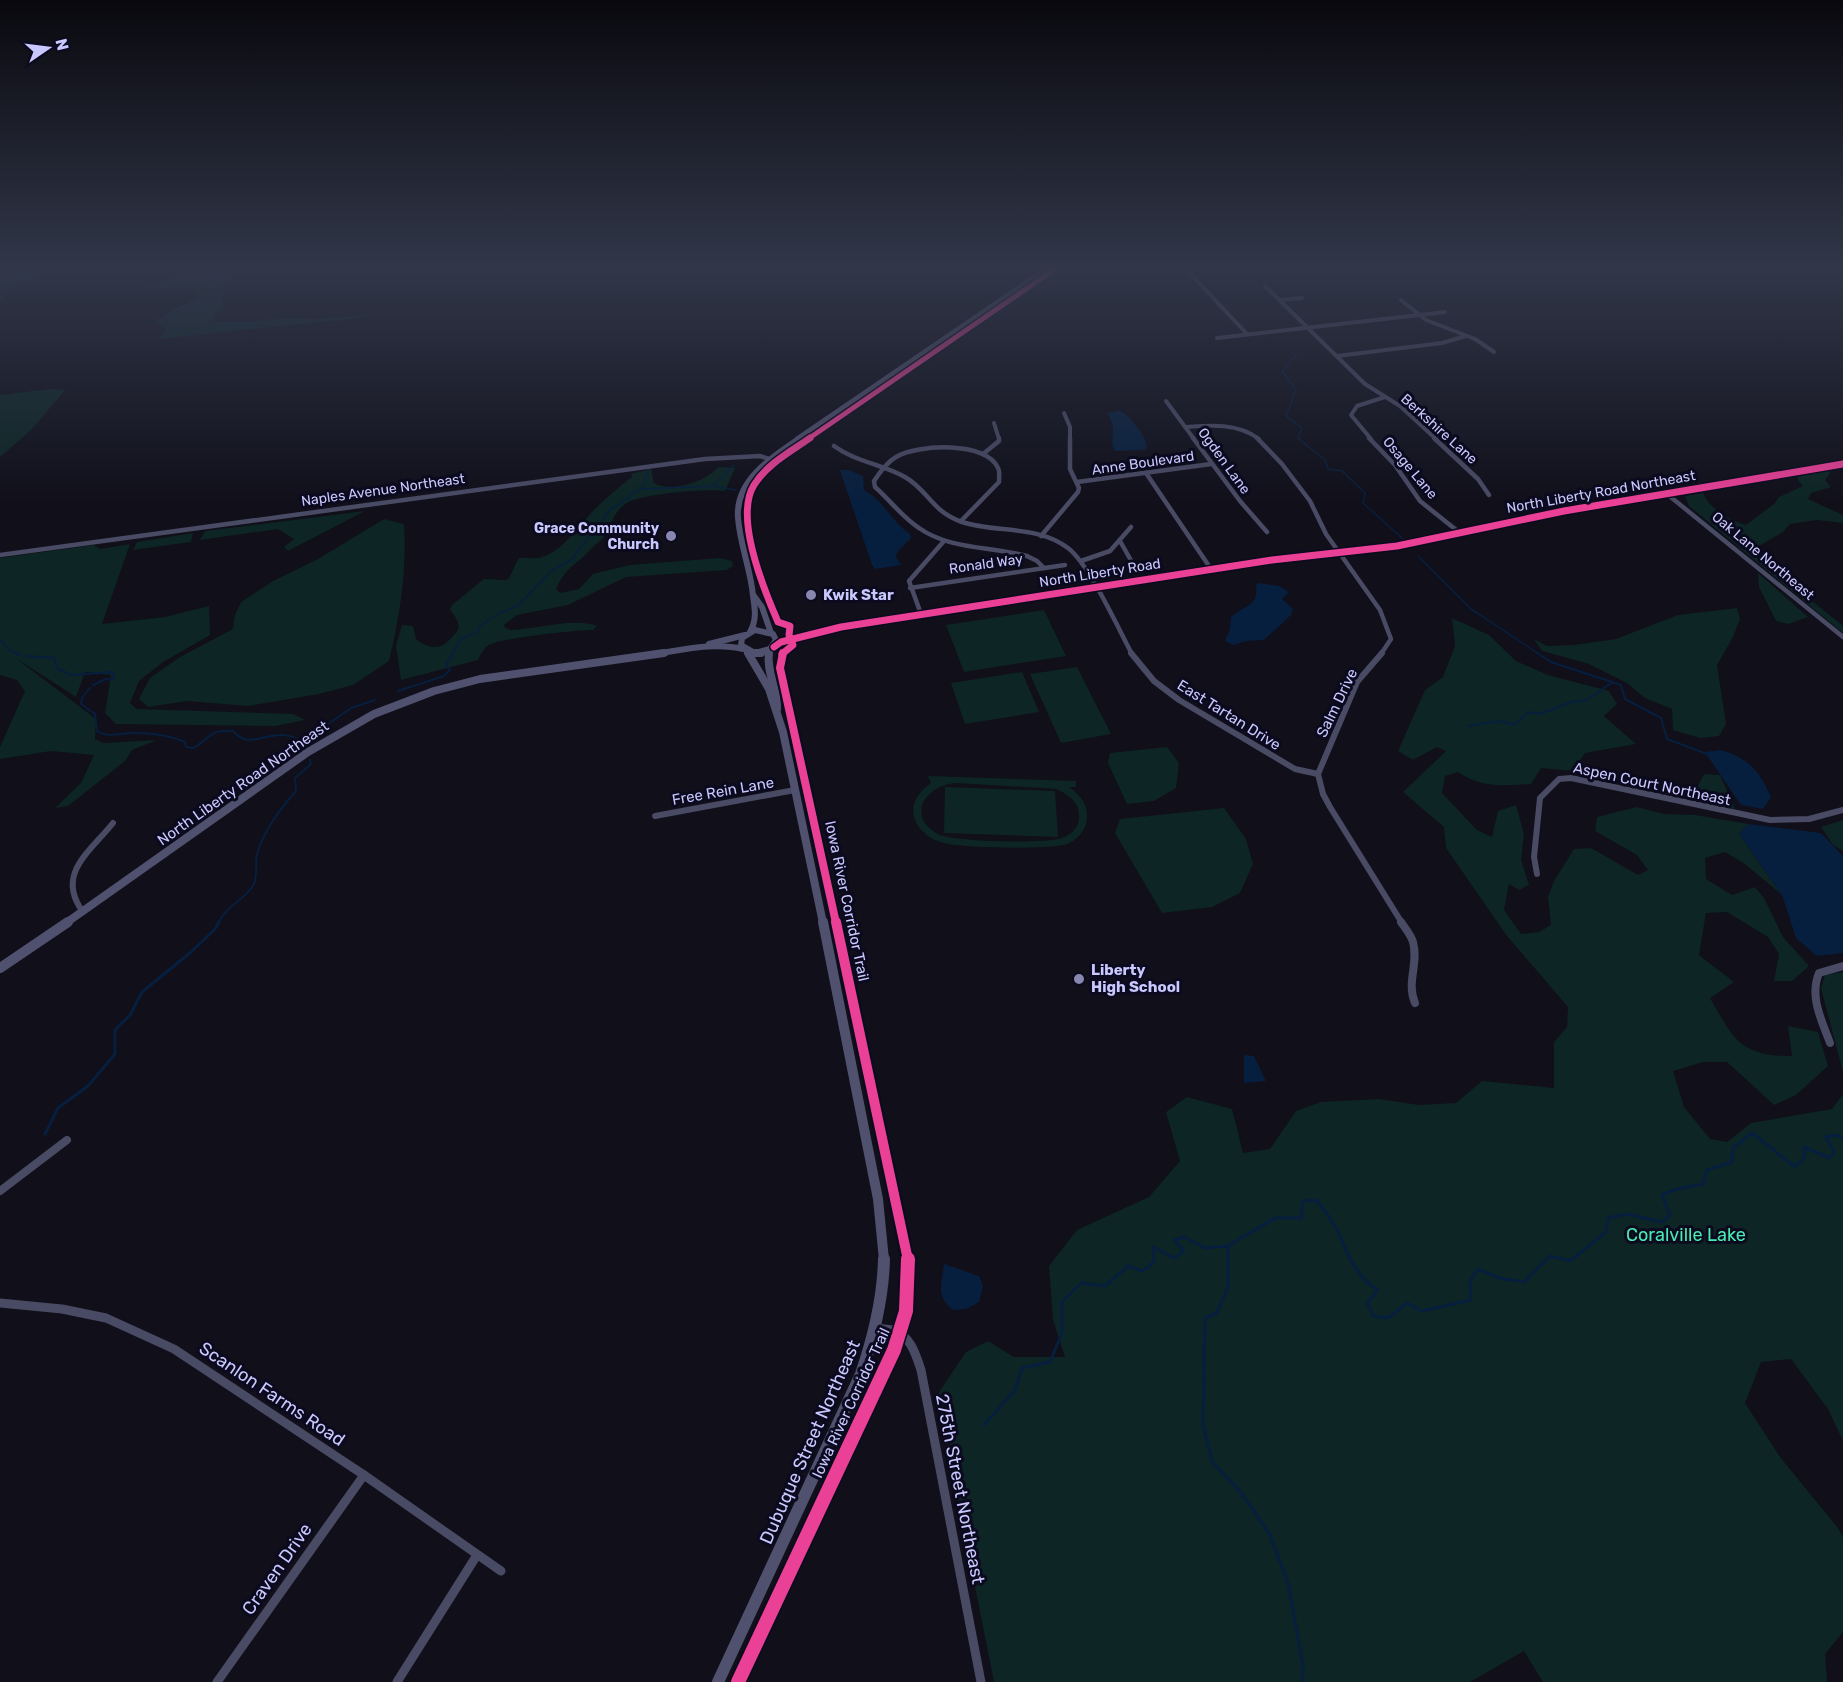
<svg xmlns="http://www.w3.org/2000/svg" width="1843" height="1682" viewBox="0 0 1843 1682" font-family="Rubik,sans-serif">
  <style>
    .green { fill: #0d2524; fill-rule: evenodd }
    .water { fill: #071f3e }
    .lines { fill: none; stroke-linecap: round; stroke-linejoin: round }
    .stream-far2 { stroke: #071f3e; stroke-width: 1.5 }
    .stream-far1 { stroke: #071f3e; stroke-width: 2 }
    .stream { stroke: #071f3e; stroke-width: 3 }
    .street-far4 { stroke: #494a64; stroke-width: 4 }
    .street-far3 { stroke: #494a64; stroke-width: 4.5 }
    .street-far2 { stroke: #494a64; stroke-width: 6 }
    .street-far1 { stroke: #494a64; stroke-width: 8 }
    .street { stroke: #494a64; stroke-width: 9 }
    .secondary-far4 { stroke: #50506f; stroke-width: 5 }
    .secondary-far3 { stroke: #50506f; stroke-width: 6 }
    .secondary-far2 { stroke: #50506f; stroke-width: 8 }
    .secondary-far1 { stroke: #50506f; stroke-width: 10 }
    .secondary { stroke: #50506f; stroke-width: 12 }
    .cycleway-far4-casing { stroke: #0c0a1f; stroke-width: 8 }
    .cycleway-far3-casing { stroke: #0c0a1f; stroke-width: 10 }
    .cycleway-far2-casing { stroke: #0c0a1f; stroke-width: 12 }
    .cycleway-far1-casing { stroke: #0c0a1f; stroke-width: 14 }
    .cycleway-casing { stroke: #0c0a1f; stroke-width: 17 }
    .cycleway-far4 { stroke: #ea4096; stroke-width: 5 }
    .cycleway-far3 { stroke: #ea4096; stroke-width: 7 }
    .cycleway-far2 { stroke: #ea4096; stroke-width: 8 }
    .cycleway-far1 { stroke: #ea4096; stroke-width: 10 }
    .cycleway { stroke: #ea4096; stroke-width: 14 }
    .poi-dot { fill: #8887af; stroke: #0c0a1f; stroke-width: 2 }
    .labels { text-anchor: middle; dominant-baseline: central; stroke-width: 6; stroke-linejoin: round; paint-order: stroke }
    .far-street-label { font-size: 14px; fill: #c9c8ff; stroke: #0c0a1f }
    .far-poi-label { font-size: 14px; font-weight: bold; fill: #c9c8ff; stroke: #0c0a1f; text-anchor: end }
    .poi-label { font-size: 15px; font-weight: bold; fill: #c9c8ff; stroke: #0c0a1f; text-anchor: start }
    .street-label { font-size: 15px; fill: #c9c8ff; stroke: #0c0a1f }
    .near-park-label { font-size: 18px; fill: #48ebb3; stroke: #0c0a1f }
    .near-street-label { font-size: 18px; fill: #c9c8ff; stroke: #0c0a1f }
  </style>
  <rect width="100%" height="100%" fill="#100f1a"/>
  <g class="green">
    <path d="M10,267H56L30,282L17,285L0,301V269Z"/>
    <path d="M197,267H235L221,300L225,309L215,314L214,322H249L286,318L315,319L377,314L349,319L159,339L166,329L155,322L174,309L200,298L192,287L146,291L150,286Z"/>
    <path d="M50,389L65,390L31,430L0,457V395Z"/>
    <path d="M718,467L735,468L725,491C708,488 638,494 625,504C613,514 612,523 605,535C602,540 596,544 592,548C576,566 567,565 556,589L560,593L579,589L593,574L630,565L720,558L732,561L733,566L727,570L626,577L568,605L517,615L504,625L505,628L511,630C535,629 575,617 597,626L593,630C575,630 502,638 489,645C484,648 480,655 478,660L401,680L396,645L402,625L413,626L416,639C430,650 442,650 453,636C457,632 460,628 458,623C457,618 453,614 450,610L452,605L484,579C518,580 503,585 519,558C527,557 535,560 542,557C567,549 582,520 600,504C610,494 621,486 632,477L631,474L651,469L654,483C670,493 706,482 718,467Z"/>
    <path d="M1826,469L1830,473L1825,480L1831,487L1811,493L1808,499L1843,515V523L1817,520L1790,524L1783,532L1754,549L1756,555L1843,626V633L1689,506L1685,496L1703,493C1710,509 1728,520 1746,525L1774,504L1779,497L1803,486L1798,480V476Z"/>
    <path d="M365,511L288,551L284,547L294,539L278,529L200,540L205,531Z"/>
    <path d="M384,519L404,524C407,570 400,616 389,661L353,685L319,694L248,706L187,701L148,707L139,699L150,678L180,657L233,629L235,615L241,602L273,581L318,559Z"/>
    <path d="M193,533L191,542L133,550L137,542Z"/>
    <path d="M130,544L102,624L165,617L209,606L210,635L163,662L139,681L130,703L137,709L293,714L305,720L275,726L116,724L105,713L111,675L85,672L76,697L17,659L96,719L95,739L104,743L157,740L132,750L125,761L68,806L55,808L81,783L94,755L51,751L0,759V747L25,691L17,680L0,675V558L94,545L100,549Z"/>
    <path d="M1758,573L1808,617L1788,624L1776,621L1759,587Z"/>
    <path d="M1737,608L1740,619L1733,637L1717,665L1726,724L1719,736L1700,738L1673,730L1672,709L1645,698L1627,683L1589,664L1542,651L1534,639L1547,646L1574,645L1616,639L1678,615Z"/>
    <path d="M1044,610L1066,656L964,672L946,625Z"/>
    <path d="M1452,618L1489,635L1516,661L1548,675L1609,691L1617,704L1604,716L1636,744L1585,753L1573,771L1541,768L1531,784C1504,786 1481,788 1458,772L1445,776L1442,793L1477,830L1492,837L1498,811L1516,805L1524,834L1521,860L1529,885L1519,890L1509,884L1504,910L1521,934L1539,932L1551,925L1548,897L1554,881L1574,849L1591,848L1638,875L1648,870L1637,855L1595,831L1597,817L1637,807L1664,814L1695,815L1749,824L1739,834L1782,895L1745,864L1725,852L1705,858L1706,879L1732,895L1755,887L1764,898L1783,937L1809,966L1792,981H1774L1779,954L1768,937L1727,912L1706,913L1699,955L1734,982L1710,998C1734,1039 1739,1056 1792,1056L1788,1026L1818,1032L1828,1066L1796,1095L1774,1105L1727,1062H1703L1673,1071L1684,1107L1710,1139L1727,1142L1751,1123L1832,1109L1843,1094V1441L1828,1409L1791,1359L1761,1362L1745,1403L1780,1457L1838,1528L1843,1537V1632L1825,1654L1827,1682H1543L1524,1651L1470,1682H994L941,1417L939,1392L966,1352L988,1341L1014,1357H1065L1053,1320L1049,1266L1077,1230L1149,1197L1180,1161L1166,1112L1187,1097L1232,1109L1243,1153L1270,1149L1296,1111L1321,1102L1379,1099L1419,1105L1456,1103L1482,1081L1554,1088V1042L1567,1027L1568,1007L1507,936L1446,848L1444,827L1403,792L1446,751L1437,747L1413,760L1398,751L1425,690L1443,677L1455,646Z"/>
    <path d="M1077,667L1111,734L1061,743L1030,674Z"/>
    <path d="M1022,672L1039,712L965,724L951,683Z"/>
    <path d="M1167,747L1179,763L1176,788L1154,801L1127,804L1108,763L1110,753Z"/>
    <path d="M1704,774L1720,775L1735,809L1705,803L1697,788Z"/>
    <path d="M928,776L1076,781V787H1069C1079,794 1088,803 1087,817C1087,829 1078,840 1067,844C1051,850 961,848 944,843C931,840 918,831 914,817C910,803 920,791 931,783ZM956,783L1056,789C1067,794 1079,801 1079,815C1080,826 1072,835 1062,838C1045,844 952,842 938,834C905,816 926,785 956,783Z"/>
    <path d="M945,787L1055,791L1058,837L944,833Z"/>
    <path d="M1224,808L1246,839L1253,864L1240,893L1212,907L1162,913L1115,833L1120,819Z"/>
    <path d="M1843,820V851L1833,845L1821,827Z"/>
    <path d="M1843,972V1072L1821,988L1825,975Z"/>
  </g>
  <g class="water">
    <path d="M1119,411C1128,412 1147,438 1147,447L1145,450L1115,451C1108,438 1119,430 1107,413Z"/>
    <path d="M840,470H848L863,476L864,490C883,500 892,522 910,534L911,538L897,552L896,557L901,565L875,569L872,565Z"/>
    <path d="M1258,583L1279,586L1289,592L1282,599L1293,609L1291,615L1264,640L1246,641L1233,645L1225,641L1230,629L1231,617C1244,605 1259,607 1256,585Z"/>
    <path d="M1721,750C1750,759 1759,771 1771,797L1763,809L1741,805L1705,752Z"/>
    <path d="M1749,824L1821,833L1843,856V953L1817,956L1796,938L1782,895L1739,834Z"/>
    <path d="M1244,1055L1254,1056L1266,1081L1244,1083Z"/>
    <path d="M944,1264L979,1276L983,1286L979,1302L966,1309L953,1310C935,1296 942,1284 944,1264Z"/>
  </g>
  <g class="lines">
    <g class="stream-far2">
      <path d="M0,284L13,281L9,277L31,273L20,272L22,269L39,267"/>
      <path d="M168,326L164,323L179,311L211,300L212,282L219,276L213,272L218,267"/>
      <path d="M172,327L176,331L187,332V335L210,330L215,325H263"/>
      <path d="M1297,354L1282,371L1296,390L1286,416L1302,428L1298,438L1325,460L1328,469L1342,471L1365,493L1363,503L1403,539"/>
      <path d="M713,486L734,465"/>
      <path d="M642,488L649,469"/>
      <path d="M1419,557L1471,609L1539,654"/>
      <path d="M0,639L9,650L19,654"/>
      <path d="M452,654L461,639L477,633L480,626L498,614L519,605L551,571L571,560L611,509L629,498L632,493L642,489L713,486L736,490"/>
    </g>
    <g class="stream-far1">
      <path d="M15,653L21,655"/>
      <path d="M1537,653L1551,662L1621,685L1625,699L1661,718L1667,739L1707,754"/>
      <path d="M27,656L54,658L57,668L71,675L111,672L114,674L113,680L106,679L93,685"/>
      <path d="M90,688L82,698L81,704L95,714L97,731C107,738 122,733 134,733C151,733 169,735 185,742L186,747L194,748C211,737 210,729 233,731C247,748 262,735 280,735C288,734 296,738 304,741L351,708L375,700"/>
      <path d="M398,691L444,676L450,670L446,665L453,653"/>
      <path d="M1468,726L1499,721L1514,725L1528,712L1540,714L1571,702L1585,701L1613,682"/>
      <path d="M298,748L304,741"/>
      <path d="M218,923C229,903 242,902 253,886C258,879 255,863 257,854C264,830 279,810 296,791L295,778L311,764L310,760"/>
    </g>
    <g class="stream">
      <path d="M45,1134L58,1108L88,1086L115,1054V1030L130,1015L142,992L191,952L215,929L219,922"/>
      <path d="M984,1425L1015,1390L1022,1368L1050,1362L1062,1333V1302L1081,1283L1105,1286L1128,1266L1143,1271L1154,1262L1153,1247L1174,1258L1184,1251L1174,1240L1184,1237L1205,1248L1228,1246"/>
      <path d="M1302,1682L1303,1666L1288,1583L1270,1535L1240,1491L1213,1463L1203,1426L1205,1318L1217,1313L1228,1287V1246L1275,1218H1301L1303,1201L1316,1200C1323,1209 1330,1217 1336,1228C1348,1252 1353,1275 1378,1290L1367,1303L1374,1316L1388,1318L1407,1303L1422,1311L1471,1300L1470,1281L1478,1269L1499,1278L1524,1282L1550,1256L1570,1261L1606,1232L1608,1218L1627,1214L1662,1222L1670,1215L1662,1195L1677,1189L1703,1184L1707,1170L1732,1162L1733,1148L1752,1133L1795,1167L1804,1158V1147L1830,1158L1834,1152L1826,1137L1836,1135L1843,1138"/>
    </g>
    <g class="street-far4">
      <path d="M1184,267L1247,334"/>
      <path d="M1265,286L1365,384L1400,406L1436,439"/>
      <path d="M1280,300L1302,298"/>
      <path d="M1401,300L1426,320L1475,339L1494,352"/>
      <path d="M1217,338L1445,312"/>
      <path d="M1337,356L1442,343L1466,336"/>
      <path d="M1166,401L1194,439"/>
      <path d="M1064,413L1070,427V439"/>
      <path d="M994,423L999,439"/>
      <path d="M1186,427C1211,425 1238,423 1259,439"/>
      <path d="M1371,439L1351,415L1357,406L1385,397"/>
    </g>
    <g class="street-far3">
      <path d="M1193,438L1240,501L1267,532"/>
      <path d="M1257,438L1282,464L1310,501L1326,534L1380,610L1391,639L1381,654"/>
      <path d="M1369,438L1395,465L1420,501L1460,533"/>
      <path d="M1434,438L1478,479L1489,495"/>
      <path d="M834,446C856,462 882,464 905,477C929,491 932,512 962,522C996,533 1038,525 1068,548C1089,564 1118,628 1132,654"/>
      <path d="M983,454L999,441V438"/>
      <path d="M1146,473L1211,569"/>
      <path d="M1077,482L1211,464"/>
      <path d="M1667,494L1843,637"/>
      <path d="M961,521L999,482C999,478 1000,471 998,468C987,441 917,444 896,457C887,462 880,472 874,481L875,487C890,500 902,517 919,528C950,550 991,546 1027,556L1037,561L1044,568"/>
      <path d="M1041,536L1078,492L1079,488L1070,469V438"/>
      <path d="M1120,541L1133,564"/>
      <path d="M0,555L705,459L760,456L769,459"/>
      <path d="M1081,561L1110,551L1131,527"/>
      <path d="M910,588L1065,565"/>
      <path d="M921,614L909,581L944,541"/>
    </g>
    <g class="street-far2">
      <path d="M1131,653L1154,681L1179,700L1295,769L1318,774"/>
      <path d="M1382,653L1357,682L1318,774L1323,794L1330,807L1402,923"/>
      <path d="M655,816L795,790"/>
      <path d="M1537,874L1534,857L1540,798L1559,779L1571,778L1770,820L1809,819L1843,810"/>
      <path d="M83,912C55,874 90,852 113,823"/>
    </g>
    <g class="street-far1">
      <path d="M1401,922C1405,928 1411,935 1413,942C1419,964 1406,982 1415,1003"/>
      <path d="M1830,1043C1822,1021 1809,997 1819,973L1843,966"/>
      <path d="M0,1191L67,1140"/>
    </g>
    <g class="street">
      <path d="M0,1303L62,1309L106,1318L174,1349L364,1475L501,1571"/>
      <path d="M877,1328C882,1329 887,1329 892,1330C910,1334 916,1355 921,1370L981,1682"/>
      <path d="M217,1682L364,1475"/>
      <path d="M397,1682L477,1555"/>
    </g>
    <path class="secondary-far4" d="M797,439L1049,267"/>
    <g class="secondary-far3">
      <path d="M754,596L762,607L771,633"/>
      <path d="M755,630L773,634L776,640L770,649L755,653L741,645L742,638Z"/>
      <path d="M750,632C757,620 755,609 753,596C751,570 740,545 738,518C735,480 772,457 800,438"/>
      <path d="M709,644L745,635"/>
      <path d="M774,647L781,642L841,627L1272,560L1397,546L1564,511L1843,464"/>
      <path d="M747,651L749,654"/>
      <path d="M654,654C683,650 714,642 743,649"/>
      <path d="M769,654L770,649"/>
    </g>
    <g class="secondary-far2">
      <path d="M748,653L769,689L783,732L823,923"/>
      <path d="M755,653H761"/>
      <path d="M769,653C766,672 778,689 777,709"/>
      <path d="M66,923L308,752L374,714L434,691L480,679L664,653"/>
    </g>
    <g class="secondary-far1">
      <path d="M823,922L878,1199L884,1260"/>
      <path d="M0,968L68,922"/>
    </g>
    <path class="secondary" d="M718,1682L861,1374C874,1336 883,1299 884,1259"/>
    <g class="cycleway-far4-casing">
      <path id="cycleway-far4" d="M808,439L1058,267"/>
    </g>
    <g class="cycleway-far3-casing">
      <g id="cycleway-far3">
        <path d="M774,647L781,642L841,627L1272,560L1397,546L1564,511L1843,464"/>
        <path d="M782,654L793,645L789,635L790,626L778,622C764,590 734,517 754,485C767,464 790,452 810,438"/>
      </g>
    </g>
    <g class="cycleway-far2-casing">
      <path id="cycleway-far2" d="M783,653L780,668L836,923"/>
    </g>
    <g class="cycleway-far1-casing">
      <path id="cycleway-far1" d="M836,922L908,1260"/>
    </g>
    <g class="cycleway-casing">
      <path id="cycleway" d="M738,1682L894,1350L906,1311L908,1259"/>
    </g>
    <use href="#cycleway-far4" class="cycleway-far4"/>
    <use href="#cycleway-far3" class="cycleway-far3"/>
    <use href="#cycleway-far2" class="cycleway-far2"/>
    <use href="#cycleway-far1" class="cycleway-far1"/>
    <use href="#cycleway" class="cycleway"/>
  </g>
  <linearGradient id="sky" x2="0" y2="1"><stop stop-color="#09080e"/><stop offset="0.53" stop-color="#313749"/><stop offset="1" stop-color="#313749" stop-opacity="0"/></linearGradient>
  <rect width="1843" height="503" fill="url(#sky)"/>
  <g class="poi-dot">
    <circle cx="671" cy="536" r="6"/>
    <circle cx="811" cy="595" r="6"/>
    <circle cx="1079" cy="979" r="6"/>
  </g>
  <g class="labels">
    <g class="far-street-label">
      <text transform="translate(1439 429) rotate(42)">Berkshire Lane</text>
      <text transform="translate(1224 461) rotate(54)">Ogden Lane</text>
      <text transform="translate(1143 463) rotate(-8)">Anne Boulevard</text>
      <text transform="translate(1410 468) rotate(50)">Osage Lane</text>
      <text transform="translate(383 490) rotate(-8)">Naples Avenue Northeast</text>
      <text transform="translate(1601 492) rotate(-10)">North Liberty Road Northeast</text>
      <text transform="translate(1763 556) rotate(40)">Oak Lane Northeast</text>
      <text transform="translate(986 564) rotate(-8)">Ronald Way</text>
      <text transform="translate(1100 573) rotate(-9)">North Liberty Road</text>
    </g>
    <g class="far-poi-label">
      <text x="659" y="528">Grace Community<tspan x="659" dy="16">Church</tspan></text>
    </g>
    <g class="poi-label">
      <text x="823" y="595">Kwik Star</text>
      <text x="1091" y="970">Liberty<tspan x="1091" dy="17">High School</tspan></text>
    </g>
    <g class="street-label">
      <text transform="translate(1337 703) rotate(-64)">Salm Drive</text>
      <text transform="translate(1229 715) rotate(32)">East Tartan Drive</text>
      <text transform="translate(243 783) rotate(-35)">North Liberty Road Northeast</text>
      <text transform="translate(1652 784) rotate(12)">Aspen Court Northeast</text>
      <text transform="translate(723 791) rotate(-10)">Free Rein Lane</text>
      <text transform="translate(847 901) rotate(78)">Iowa River Corridor Trail</text>
      <text transform="translate(851 1403) rotate(-65)">Iowa River Corridor Trail</text>
    </g>
    <g class="near-park-label">
      <text x="1686" y="1235">Coralville Lake</text>
    </g>
    <g class="near-street-label">
      <text transform="translate(272 1394) rotate(34)">Scanlon Farms Road</text>
      <text transform="translate(810 1442) rotate(-66)">Dubuque Street Northeast</text>
      <text transform="translate(960 1489) rotate(79)">275th Street Northeast</text>
      <text transform="translate(277 1569) rotate(-55)">Craven Drive</text>
    </g>
  </g>
  <g transform="translate(48 48) rotate(76)" stroke="#0c0a1f" stroke-width="4.5" paint-order="stroke">
  <path d="M0-4.5L10 22L0 15L-10 22Z" fill="#c9c8ff"/>
  <text y="-9" font-size="16" font-weight="bold" text-anchor="middle" fill="#c9c8ff">N</text>
  </g>
</svg>
